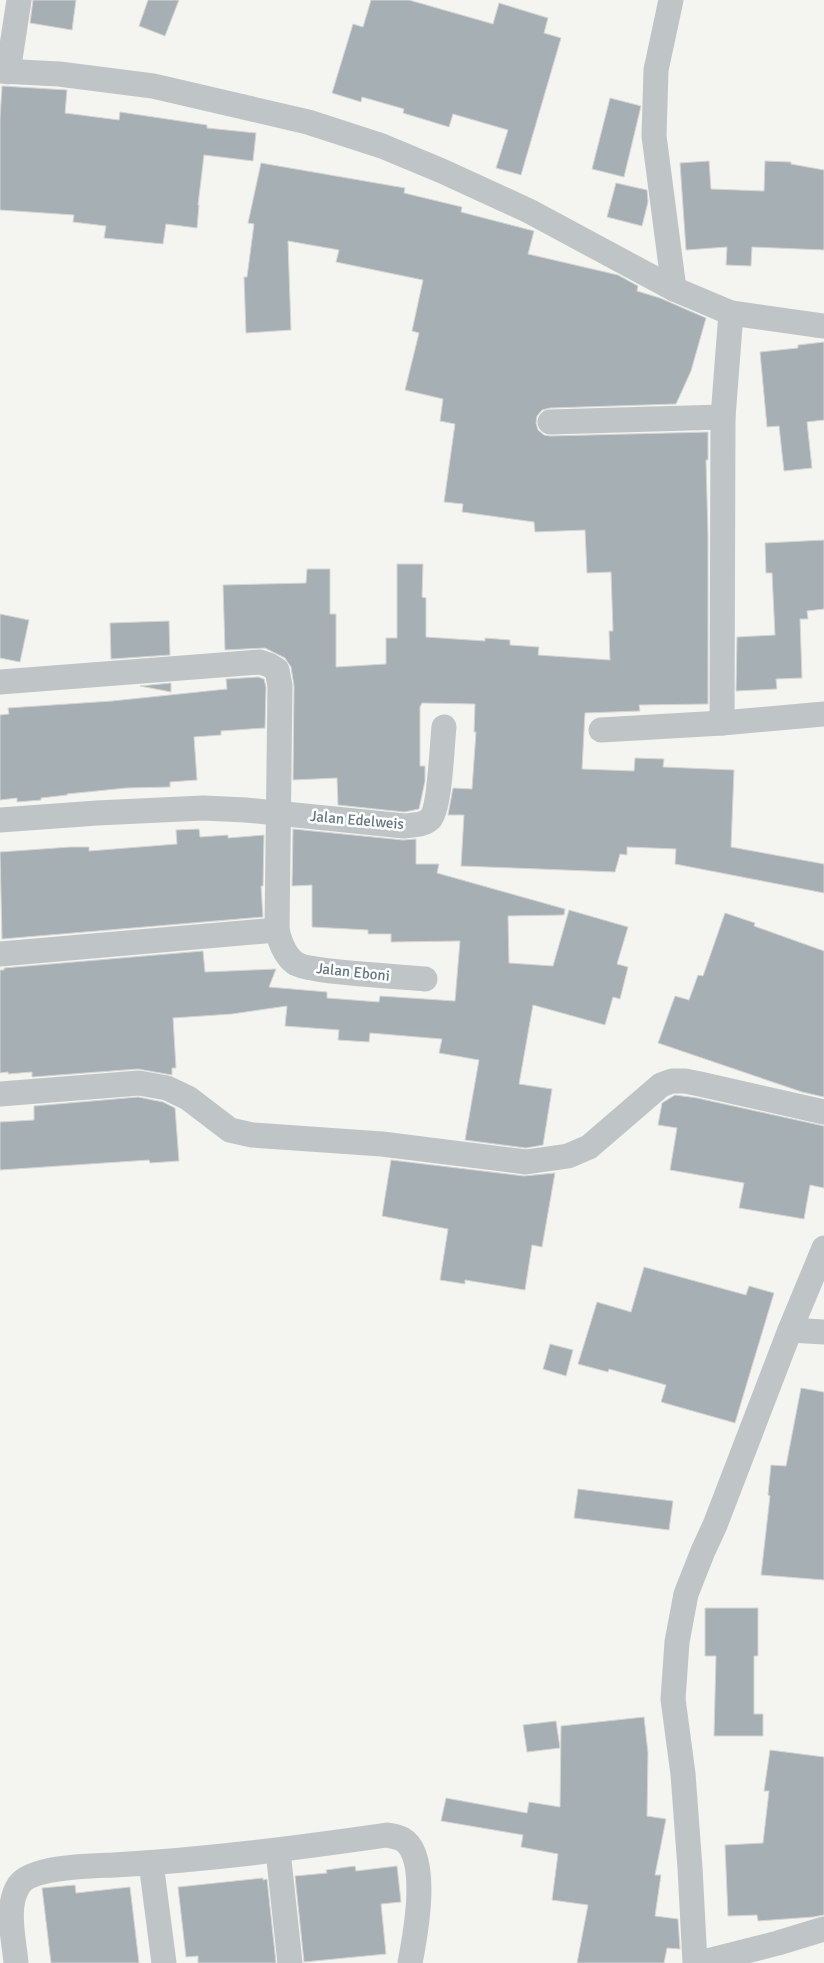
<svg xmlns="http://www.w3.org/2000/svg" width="824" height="1963" viewBox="0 0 824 1963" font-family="Signika,sans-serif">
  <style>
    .building { fill: #a6b0b4; stroke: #d6d5d3 }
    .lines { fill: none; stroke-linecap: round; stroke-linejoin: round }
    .minor { stroke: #bfc4c6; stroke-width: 25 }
    .labels { text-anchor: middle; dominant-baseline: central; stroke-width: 5; stroke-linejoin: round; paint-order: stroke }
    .street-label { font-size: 15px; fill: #637782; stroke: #fff }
  </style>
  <rect width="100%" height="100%" fill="#f4f4f0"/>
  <g class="building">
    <path d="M33,0H76L72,30L30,23Z"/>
    <path d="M148,0H179L165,36L139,26Z"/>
    <path d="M371,0H409L493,24L499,3L548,18L544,33L561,38L521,175L496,168L508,130L453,114L449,127L403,113L404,109L362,97L361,102L332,93L353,24L363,27Z"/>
    <path d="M2,86L67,90L65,113L119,120L120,112L207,125V128L256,133L253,161L204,155L198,205H199L197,228L166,224L163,244L104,238L106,226L73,222L74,215L0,210V118Z"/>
    <path d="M610,98L641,106L624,177L592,169Z"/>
    <path d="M709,161L711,189L764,191L765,161L791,162V164L824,170V250L752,247L751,266L726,265L727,247L686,250L680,163Z"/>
    <path d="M261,163L405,188L404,193L462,207L461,212L534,231L528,254L618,275L638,286L637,291L660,298L706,318L691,371L676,404L550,408L542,410L537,416L536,423L538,430L544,435L550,436L708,432V460H706L708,535V704L639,705L640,711L585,713L582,769L634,771L635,758L664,759L663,767L734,770L731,847L824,864V893L675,864L676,849L627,847V855L620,854L615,872L461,866L464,815H448L453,788L472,789L476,732H474L475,704L422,703L420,707V766H425V781L419,809L404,812L338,805L337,778L293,780L294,686L291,667L285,658L265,648L225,650L223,585L306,583L307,569H330V614H336V667L386,664V638H397V564H423L422,597L426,598V637L485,641V638L510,640V645L539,647L538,655L610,660L609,631H613L611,572L587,573L585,530L535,532L534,522L462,512L463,504L444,502L455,424L440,421L443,399L405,390L419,333L412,331L423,280L336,262L339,250L288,241L291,330L246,333L244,277H247L254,224L248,223Z"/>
    <path d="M616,183L647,190L648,202L642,226L607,217Z"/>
    <path d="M824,342V420L807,422L812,468L784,471L779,426L767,427L760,352L798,348V345Z"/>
    <path d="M824,540V609L807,611L808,619H800L802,678L776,679L777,689L736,691L737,637L775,635L772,573H766L765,543Z"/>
    <path d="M0,614L29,620L20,662L0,658Z"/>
    <path d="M169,621L170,655L111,659L110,623Z"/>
    <path d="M258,677L264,679L266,687L265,728L221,731V735L194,737L197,780L170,782V787L126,788L67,794V795L41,798V800L17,802V798L0,800V715L9,714L8,708L112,701L227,689L226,679Z"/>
    <path d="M171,683V692L140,686Z"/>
    <path d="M199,829L200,837L228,835V838L264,835L263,886H261L263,917L2,939L0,852L70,847H89V851L177,844L176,830Z"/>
    <path d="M293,829L403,840L416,839V864H439L437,873L565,909L564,915L508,916L509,963L553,966L569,910L628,927L617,964L628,967L620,999L613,997L605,1025L533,1005L519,1084L552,1089L543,1145L526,1148L465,1140L479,1060L439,1053L442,1039L370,1033L369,1042L338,1040L339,1030L285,1026L287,1006L232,1014L173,1018L176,1068H172V1075L138,1069L32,1077V1072L8,1074V1072L0,1073V970H4V968L203,951L205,972L276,969L269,987L327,992V998L379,1002L380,996L455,1001L460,941L391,942V934H368V930L312,927V885L292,886Z"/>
    <path d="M725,913L755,923L754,926L824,951V1097L802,1092L658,1043L675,996L689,1000L698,975L703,976Z"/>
    <path d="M675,1095L697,1098L824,1126V1188L810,1185L804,1219L739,1208L744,1183L670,1170L677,1128L658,1125L662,1103Z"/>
    <path d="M138,1097L163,1102L175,1108L179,1161L150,1163L149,1160L0,1170V1122L34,1120V1106Z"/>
    <path d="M391,1160L524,1176L555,1173L542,1247L532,1245L525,1290L465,1280V1284L440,1280L448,1229L382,1216Z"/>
    <path d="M644,1267L746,1295L749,1286L774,1293L735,1423L661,1402L666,1385L609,1369L608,1372L578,1364L597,1302L631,1312Z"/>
    <path d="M550,1344L573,1350L566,1376L543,1369Z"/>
    <path d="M801,1388L824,1392V1580L761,1575L770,1496L768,1495L771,1465L786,1466Z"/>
    <path d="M578,1489L673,1501L669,1530L574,1518Z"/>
    <path d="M705,1608H758V1656H754V1714H763V1736H714L716,1656H705Z"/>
    <path d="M644,1717L648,1753L647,1816L666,1819L655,1875H661L655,1916L678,1919L680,1949L667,1948L664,1963H577L588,1905L552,1900L558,1854L521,1847L523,1835L441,1821L446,1798L527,1813L529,1802L560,1807L561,1726Z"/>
    <path d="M556,1721L560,1748L527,1752L523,1725Z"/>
    <path d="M770,1750L824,1757V1915L813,1917L758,1921L757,1915L728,1916L725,1845L763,1843L769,1791H764Z"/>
    <path d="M355,1866L356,1871L397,1866L401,1902L381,1904L386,1954L304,1962L295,1876L327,1873L326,1870Z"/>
    <path d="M263,1878V1880L267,1879L276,1963H198V1956L186,1957L178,1887Z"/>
    <path d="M75,1885L76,1893L130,1887L139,1963H51L42,1888Z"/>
  </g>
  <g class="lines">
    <g class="minor">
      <path d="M671,0L656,70L654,136L674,289"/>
      <path d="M0,71L59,74L153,86L308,122L382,146L442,171L529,211L674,289L731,313L824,326"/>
      <path d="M8,72L19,0"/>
      <path d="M550,422L723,417"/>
      <path d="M0,682L260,662L269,665L277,670L280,686L277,930C280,942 285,956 295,963C306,972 405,977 425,979"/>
      <path d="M722,723L723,417L731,313"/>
      <path d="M601,730L722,723L824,714"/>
      <path d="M0,820L97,813L203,808L246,810L404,826C413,825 424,825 430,819C440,809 442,744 444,727"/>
      <path d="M0,954L277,930"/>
      <path d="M0,1094L139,1083L167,1088L188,1098L230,1130L252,1135L382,1144L526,1162L568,1156L589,1147L661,1085L672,1081H685L700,1084L824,1112"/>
      <path d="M790,1330L824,1332"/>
      <path d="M278,1851L290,1963"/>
      <path d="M151,1863L164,1963"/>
      <path d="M16,1963C14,1939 5,1906 19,1885C32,1866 93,1866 114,1865C206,1860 296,1848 387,1835C392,1836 398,1837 402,1839C431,1855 415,1937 410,1963"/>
      <path d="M695,1963L690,1868L683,1774L673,1699L677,1642L686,1594L703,1551L715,1525L790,1330L824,1248"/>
      <path d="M699,1963L778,1943L824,1929"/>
    </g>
  </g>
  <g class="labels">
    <g class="street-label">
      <text transform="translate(357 820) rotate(5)">Jalan Edelweis</text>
      <text transform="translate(353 972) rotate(6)">Jalan Eboni</text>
    </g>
  </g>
</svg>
